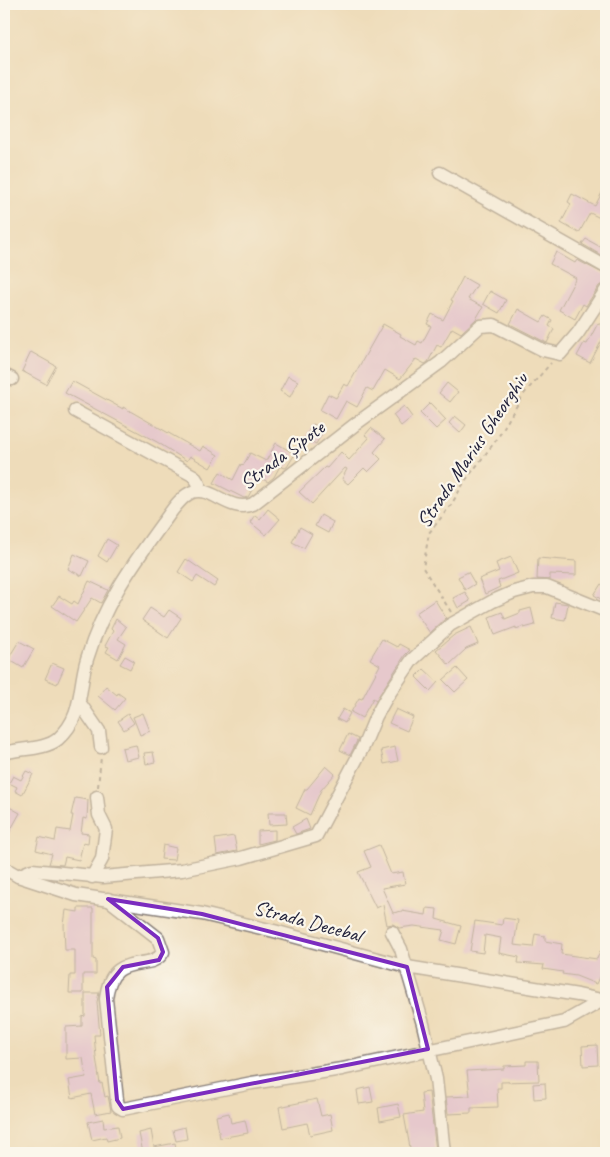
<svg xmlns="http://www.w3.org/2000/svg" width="610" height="1157" viewBox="0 0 610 1157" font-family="Caveat,sans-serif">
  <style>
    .building { fill: #dbb0e3 }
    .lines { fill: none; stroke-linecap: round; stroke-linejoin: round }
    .minor-casing { stroke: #887f7a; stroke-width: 15 }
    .path { stroke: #887f7a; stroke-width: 2; stroke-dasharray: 4 4; stroke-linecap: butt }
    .minor { stroke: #fff; stroke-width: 12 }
    .marked { fill: none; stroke: #7b2cbf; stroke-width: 4; stroke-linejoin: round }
    .labels { text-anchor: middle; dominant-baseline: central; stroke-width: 4.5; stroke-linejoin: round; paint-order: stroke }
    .street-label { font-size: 21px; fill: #22223b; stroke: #fbf7ec }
  </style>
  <rect width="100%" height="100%" fill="#fbf7ec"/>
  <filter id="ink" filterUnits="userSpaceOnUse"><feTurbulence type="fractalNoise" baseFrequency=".02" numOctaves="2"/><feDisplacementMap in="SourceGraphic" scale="10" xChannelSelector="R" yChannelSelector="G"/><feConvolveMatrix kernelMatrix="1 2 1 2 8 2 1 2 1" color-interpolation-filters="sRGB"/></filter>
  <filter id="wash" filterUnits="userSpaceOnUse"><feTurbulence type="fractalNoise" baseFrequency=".0096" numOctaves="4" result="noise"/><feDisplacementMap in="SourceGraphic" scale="20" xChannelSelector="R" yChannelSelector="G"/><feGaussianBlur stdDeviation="1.12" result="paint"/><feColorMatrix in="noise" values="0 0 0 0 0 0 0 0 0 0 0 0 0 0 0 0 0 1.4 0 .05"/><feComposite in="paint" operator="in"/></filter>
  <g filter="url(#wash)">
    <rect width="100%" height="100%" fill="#eedcba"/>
    <g id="blocks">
      <g class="building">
        <path d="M606,185V216L604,220L590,213L579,233L561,223L571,204L568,202L572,194L595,206Z"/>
        <path d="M586,239L606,250V258L582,244Z"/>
        <path d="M556,252L575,263L577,260L606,275V282L599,286L586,306L583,304L575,319L559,310L576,278L550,264Z"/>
        <path d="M463,277L477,285L468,299L483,307L476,319L461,333L452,328L441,347L437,345L428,362L425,364L416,359L400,379L385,370L373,391L367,388L357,407L346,401L336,419L320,410L328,394L336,398L344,384L348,386L383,324L401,334L400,336L416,345L418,341L422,343L431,326L427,324L432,314L443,320L453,301L451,300Z"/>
        <path d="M490,291L506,300L499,313L483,304Z"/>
        <path d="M518,309L541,322L545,316L552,320L549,326L554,329L547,343L510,324Z"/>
        <path d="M598,323L606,328V342L602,340L590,363L577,356L584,343L587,344Z"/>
        <path d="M31,352L56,366L46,384L22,371Z"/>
        <path d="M288,376L298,381L290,397L280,391Z"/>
        <path d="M72,381L123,409V407L200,451L203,446L218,455L210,468L190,456L187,461L157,442L65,393Z"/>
        <path d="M447,383L458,392L450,402L439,393Z"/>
        <path d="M430,403L446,420L436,429L420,413Z"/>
        <path d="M404,406L412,417L401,426L393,415Z"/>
        <path d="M455,416L466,425L460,433L449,423Z"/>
        <path d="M313,424L324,430L316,444L305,438Z"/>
        <path d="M371,428L385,439L374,452L381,459L368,472L364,468L348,484L342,479L347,469L345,468L312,504L299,492L325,467L327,468L341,452L349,460L369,438L365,435Z"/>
        <path d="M276,443L295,454L287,467L285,468L280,466L274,477L268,482L259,477L248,497L244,498L214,483L220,472L233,480L241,464L243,466L250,453L266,461Z"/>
        <path d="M268,509L280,519L266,535L250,522L255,515L260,519Z"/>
        <path d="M321,515L333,522L328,533L315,526Z"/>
        <path d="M300,527L312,534L304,548L292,542Z"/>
        <path d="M107,539L117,545L107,562L98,556Z"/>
        <path d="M74,554L89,561L82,576L68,569Z"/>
        <path d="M511,557L518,573L498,581L500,587L485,594L479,579L499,571L496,563Z"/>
        <path d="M538,558L576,561V575L550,574V580L537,579Z"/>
        <path d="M186,559L218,581L214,587L197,576L193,582L178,572Z"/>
        <path d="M468,572L475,584L465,590L458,577Z"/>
        <path d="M89,581L108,590L101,603L92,598L76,622L52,606L59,596L72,604L74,601L78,604Z"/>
        <path d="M601,584L606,587V602L594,595Z"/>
        <path d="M465,592L470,601L458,608L453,598Z"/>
        <path d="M435,600L446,618L430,633L416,613Z"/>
        <path d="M555,602L568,604L565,620L552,618Z"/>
        <path d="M150,608L164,617L169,610L181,618L168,638L142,620Z"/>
        <path d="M531,608L535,625L524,628V626L516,629V627L495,635L489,617L502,612L505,619L520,613V611Z"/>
        <path d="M116,619L126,627L118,639L126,644L118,659L106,652L109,647L105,646L113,631L111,629Z"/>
        <path d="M471,627L478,644L466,649L449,665L436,650L454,635Z"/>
        <path d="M382,639L397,647L399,644L410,650L405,655L376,700L373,698L362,718L351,712L359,698L362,699L380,665L370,659Z"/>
        <path d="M19,641L34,649L23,668L8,659Z"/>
        <path d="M125,656L134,661L130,669L120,664Z"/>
        <path d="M52,663L64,668L57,684L45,679Z"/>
        <path d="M457,668L468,680L455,692L443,680Z"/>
        <path d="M424,669L438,682L430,691L416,677Z"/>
        <path d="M106,686L117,695L118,693L125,698L115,710L98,696Z"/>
        <path d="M343,709L350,713L345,723L337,719Z"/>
        <path d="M396,709L413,717L407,731L389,723Z"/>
        <path d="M143,713L150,731L140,735L133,717Z"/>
        <path d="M128,714L134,723L124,730L118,721Z"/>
        <path d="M348,734L358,739L350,755L340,750Z"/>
        <path d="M136,745L139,757L125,760L122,748Z"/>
        <path d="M395,747L398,761L384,764L381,750Z"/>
        <path d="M153,752L155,762L146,764L144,753Z"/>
        <path d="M326,766L335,774L321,790L310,815L296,808L305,789H307Z"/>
        <path d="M26,771L33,774L22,795L15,791L17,787L9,783L13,776L21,780Z"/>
        <path d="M75,798L88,800L87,819L83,818L81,833L89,834L88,844L83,843L79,860L65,857L63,865L49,864L52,854L36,850L39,837L55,841L57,829L70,831L73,815H71Z"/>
        <path d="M4,804L20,813L4,842Z"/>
        <path d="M268,813H286L287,824L269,825Z"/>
        <path d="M306,819L310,829L296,834L292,827Z"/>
        <path d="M275,830V840L258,844V831Z"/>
        <path d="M234,836L237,851L217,855L215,839Z"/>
        <path d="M163,845L176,848L174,860L161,859Z"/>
        <path d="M379,845L391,874L403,872L405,884L382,888L393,913L402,911L426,915L427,908L437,909L436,919L461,926L456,944L441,940L444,930L414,926L399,928L393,924L387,925L383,905L376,908L358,872L371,867L364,851Z"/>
        <path d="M78,908H93V959L96,960V974H83V993H69L70,975H75V950H65L64,925L66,910L78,912Z"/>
        <path d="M503,918L518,920L514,945L533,947L535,934L545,936V941L562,944L561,954L597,959L600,951L606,953V980L599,977L596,984L576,976L562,974L563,972L543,969L544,965L518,963L519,957L499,953L501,938L485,935L483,953L470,951L475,921L502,925Z"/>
        <path d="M85,993H99L97,1002L100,1035H94L96,1057L100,1084L102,1083L105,1097L108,1096L111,1111L95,1114L91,1094L72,1098L69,1080L86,1077L83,1058L66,1059V1027L82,1026V1017L85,1016Z"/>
        <path d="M597,1045L598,1065L583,1066L582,1046Z"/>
        <path d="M526,1061H538L539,1081L501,1082V1088H497L498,1107L471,1108V1113L448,1114L446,1097L470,1096L467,1071L504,1069V1066L526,1065Z"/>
        <path d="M545,1083L546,1098L534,1099L533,1084Z"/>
        <path d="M370,1087L373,1102L359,1104L357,1090Z"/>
        <path d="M429,1092L436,1151H430V1150L411,1153L404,1115L423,1112L421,1093Z"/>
        <path d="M317,1099L321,1116L330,1114L333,1130L310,1135L307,1123L283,1128L279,1107Z"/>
        <path d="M398,1104L401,1117L380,1121L378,1108Z"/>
        <path d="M229,1113L231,1123L245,1120L248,1133L220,1138L216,1116Z"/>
        <path d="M103,1119L104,1128L118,1126L120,1138L107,1141L106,1137L92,1140L88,1122Z"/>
        <path d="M185,1127L187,1139L176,1141L173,1130Z"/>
        <path d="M151,1130L154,1147L175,1143L177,1153H143L139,1133Z"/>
      </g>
    </g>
  </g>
  <g filter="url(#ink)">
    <use href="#blocks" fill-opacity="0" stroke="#887f7a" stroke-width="1"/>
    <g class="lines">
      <g class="minor-casing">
        <g id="minor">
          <path d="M440,173L606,267"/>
          <path d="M4,375L12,379"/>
          <path d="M75,411L194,476L199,484L198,490"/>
          <path d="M79,702L99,731L101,747"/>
          <path d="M4,753C20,748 45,750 58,739C84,716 78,688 87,659C103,606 130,568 162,524C170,514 178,499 190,493C211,483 228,514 253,504L357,423L441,362L480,326L494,325L543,350L560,354L578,333L606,290"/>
          <path d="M4,868L18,876L76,895L202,914L274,931L407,967L578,995L606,1001"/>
          <path d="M18,876L32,870L103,877L182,870L241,858L316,836L364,745L376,716L386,698L412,660L450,625L493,601L514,592L533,587H547L606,611"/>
          <path d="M92,877L102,859L106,829L99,815L97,797"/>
          <path d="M108,899L158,938L163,952C151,974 111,948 106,999L117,1100L118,1106L123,1109L252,1083L342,1069L564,1022L603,1000"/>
          <path d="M392,932L401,949L423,1024L436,1079L444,1153"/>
        </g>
      </g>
      <g class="path">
        <path d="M451,612L423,568L429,533L451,505L465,481L497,439L523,395L551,363"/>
        <path d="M98,787L101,757"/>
      </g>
      <use href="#minor" class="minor"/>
    </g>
  </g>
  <path d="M0 0H610V1157H0ZM108,899L202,914L407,967L428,1049L123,1109L117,1100L107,987L123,967L159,960L163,952L158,938Z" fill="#eedcba" fill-opacity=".55" fill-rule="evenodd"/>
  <path class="marked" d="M108,899L202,914L407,967L428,1049L123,1109L117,1100L107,987L123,967L159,960L163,952L158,938Z"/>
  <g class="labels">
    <g class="street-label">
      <text transform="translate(472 450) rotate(-56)">Strada Marius Gheorghiu</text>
      <text transform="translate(282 455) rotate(-37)">Strada Șipote</text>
      <text transform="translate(308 921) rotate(15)">Strada Decebal</text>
    </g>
  </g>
  <rect width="610" height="1157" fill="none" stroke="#fbf7ec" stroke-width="20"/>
</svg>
